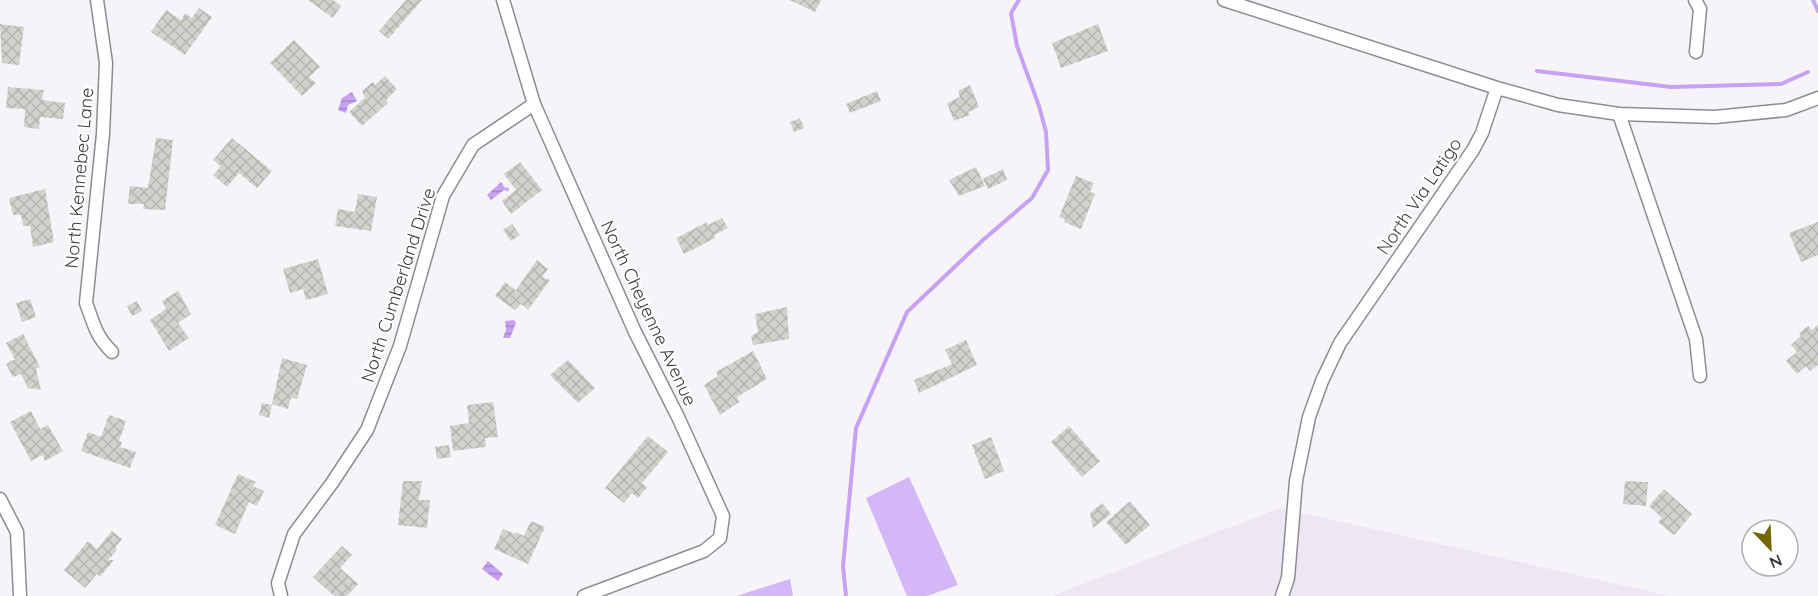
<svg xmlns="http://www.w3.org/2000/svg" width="1818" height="596" viewBox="0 0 1818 596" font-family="Quicksand,sans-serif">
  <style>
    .built { fill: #ece7f3 }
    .park { fill: #d4b7f7 }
    .water { fill: url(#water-rules) }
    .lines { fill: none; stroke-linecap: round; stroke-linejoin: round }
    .stream { stroke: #c7a1f4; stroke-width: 4 }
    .building { fill: url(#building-cross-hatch) }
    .minor-casing { stroke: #8e8c91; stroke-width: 15 }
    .minor { stroke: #fff; stroke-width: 12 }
    .labels { text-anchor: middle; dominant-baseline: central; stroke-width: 4.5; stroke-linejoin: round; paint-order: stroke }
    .street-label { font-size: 18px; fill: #3b3a3d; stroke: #fff }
  </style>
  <defs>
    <pattern id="water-rules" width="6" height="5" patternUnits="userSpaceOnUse" patternTransform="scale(1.5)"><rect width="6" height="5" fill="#c7a1f4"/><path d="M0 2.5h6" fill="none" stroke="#a384c7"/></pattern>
    <pattern id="building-cross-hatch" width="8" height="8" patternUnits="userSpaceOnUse" patternTransform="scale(1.5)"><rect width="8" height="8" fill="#d2d2cc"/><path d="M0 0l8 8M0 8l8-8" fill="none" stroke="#b5b5b0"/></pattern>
  </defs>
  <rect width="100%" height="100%" fill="#f6f4f9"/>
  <path class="built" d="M1280,508L1670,596H1052Z"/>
  <g class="park">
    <path d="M909,477L958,585L927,596H907L866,498Z"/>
    <path d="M790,579L793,596H736Z"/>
  </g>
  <g class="water">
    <path d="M352,92L357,101L348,105L346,113L338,110L342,98Z"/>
    <path d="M501,182L505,188L508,187L509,191L504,190L491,200L487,195Z"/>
    <path d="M514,320L516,323L510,338H503L506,330L505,321Z"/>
    <path d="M488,561L503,574L498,581L482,569Z"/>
  </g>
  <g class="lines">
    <g class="stream">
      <path d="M1813,0L1818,11"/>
      <path d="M1537,71L1671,87L1781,84L1808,72"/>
      <path d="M846,596L843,566L856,428L907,312L983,240L1032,198L1048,170L1046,132L1039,106L1017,46L1011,13L1019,0"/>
    </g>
  </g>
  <g class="building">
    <path d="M308,0H333L341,6L333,18Z"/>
    <path d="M406,0H422L388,39L379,31Z"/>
    <path d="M790,0H821L815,12Z"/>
    <path d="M199,8L212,17L185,55L151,32L166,10L181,20L185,13L192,18Z"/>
    <path d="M0,24L24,27L19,65L2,63Z"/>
    <path d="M1098,24L1108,51L1061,68L1052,43Z"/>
    <path d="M294,40L320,67L309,77L316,83L302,96L270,63Z"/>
    <path d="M385,76L397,89L386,100L388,103L362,126L349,112L365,98L362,91L373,82L375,85Z"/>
    <path d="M970,85L979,107L968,112L970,115L954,121L947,103L960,97L958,91Z"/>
    <path d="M8,87L44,90L42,100L65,103L63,119L40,117L39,129L24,127L25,109L6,108Z"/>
    <path d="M877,91L881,101L850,113L846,104Z"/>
    <path d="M800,118L804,128L794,132L790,122Z"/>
    <path d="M156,138L173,140L165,210L143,209L144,204H128L130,186L148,188Z"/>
    <path d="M232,138L272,171L257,188L239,173L227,187L213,175L221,166L213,160Z"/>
    <path d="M520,162L542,190L511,214L502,201L516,190L504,174Z"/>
    <path d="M976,167L985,186L959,196L949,180Z"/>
    <path d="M1003,169L1007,180L988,189L983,179Z"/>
    <path d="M1076,176L1094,183L1090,192L1095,194L1081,229L1064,222L1065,219L1059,217Z"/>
    <path d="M45,189L54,242L33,247L30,226H23L21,215H13L9,198Z"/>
    <path d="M358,194L377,197L371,231L335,226L338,209L355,212Z"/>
    <path d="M722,218L728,228L714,235L715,238L684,254L676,238L707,222L708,225Z"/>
    <path d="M1818,222V255L1801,262L1789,233Z"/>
    <path d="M512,224L520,235L511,241L503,230Z"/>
    <path d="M318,259L328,294L306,300L303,289L290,293L283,269Z"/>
    <path d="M537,260L548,269L542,277L550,280L528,310L521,304L515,310L495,296L505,282L516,290Z"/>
    <path d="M178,291L191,314L178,323L189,338L169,351L150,320L166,309L162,301Z"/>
    <path d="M30,299L36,317L22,322L16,303Z"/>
    <path d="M137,301L142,311L132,316L127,306Z"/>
    <path d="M787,307L789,339L753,345L751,336L758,332L755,314Z"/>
    <path d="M1818,325V365L1810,371L1806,366L1797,374L1786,361L1797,352L1791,345L1801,336L1799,333L1808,326L1812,330Z"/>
    <path d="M23,334L40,367L36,369L41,390L28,388L21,374L13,377L6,364L15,359L6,343Z"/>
    <path d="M966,340L977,365L919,393L914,380L952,364L945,350Z"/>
    <path d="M753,351L767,379L737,397L739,402L720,415L704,385L718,376L716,372Z"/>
    <path d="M282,358L307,365L297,399L291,398L288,409L272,404Z"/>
    <path d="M568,360L595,388L578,403L550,375Z"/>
    <path d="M493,402L498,437L485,438L486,447L453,451L450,426L469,423L467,405Z"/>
    <path d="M262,403L272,405L269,418L259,415Z"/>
    <path d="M31,411L40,429L48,425L63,451L45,461L42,455L31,461L10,422Z"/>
    <path d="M109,415L126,421L119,441L122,442L120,447L136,452L130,468L81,451L88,432L101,437Z"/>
    <path d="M1069,426L1100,461L1082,477L1051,442Z"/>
    <path d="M648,436L668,452L642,483L647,487L638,498L632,493L624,503L605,488Z"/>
    <path d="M991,437L1004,471L985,479L972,445Z"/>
    <path d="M449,445L451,457L437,459L435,447Z"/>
    <path d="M238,474L256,482L253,486L264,491L257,506L249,502L235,534L215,525Z"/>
    <path d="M403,481H422L419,500H430L427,528L398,525Z"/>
    <path d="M1625,481L1648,482L1646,506L1623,504Z"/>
    <path d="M1664,489L1692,514L1674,535L1658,522L1662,518L1649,506Z"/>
    <path d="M1130,501L1150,525L1126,545L1106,522Z"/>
    <path d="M1102,503L1111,514L1093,528L1090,513Z"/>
    <path d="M531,521L545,527L528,564L494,549L503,529L515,534L516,532L524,536Z"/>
    <path d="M112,531L122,539L115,548L117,550L108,560H114L100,577L97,574L85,588L64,570L88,541L97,549Z"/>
    <path d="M342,546L352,555L340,568L358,584L347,596H334L313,577Z"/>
  </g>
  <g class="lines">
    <g class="minor-casing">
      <g id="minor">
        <path d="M97,0L106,63L103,134L86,303C94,324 95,335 112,352"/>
        <path d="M503,0L534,104L635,332L678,417L723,516L720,538L704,551L584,596"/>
        <path d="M1224,0L1497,88L1558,105L1619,114L1715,117L1786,110L1818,98"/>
        <path d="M1695,0L1700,9L1696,52"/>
        <path d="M1619,114L1696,339L1700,376"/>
        <path d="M0,499L17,532L20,596"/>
        <path d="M281,596L278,583L294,534L332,483L367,430L400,346L443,196L473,145L534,104"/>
        <path d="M1282,596L1288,578L1296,481L1309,417L1322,381L1340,343L1473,150L1482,133L1497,88"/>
      </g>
    </g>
    <use href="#minor" class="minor"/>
  </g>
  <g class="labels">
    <g class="street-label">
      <text transform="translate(79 178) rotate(-85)">North Kennebec Lane</text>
      <text transform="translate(1419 196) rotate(-56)">North Via Latigo</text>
      <text transform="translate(398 285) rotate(-72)">North Cumberland Drive</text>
      <text transform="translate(649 313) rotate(65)">North Cheyenne Avenue</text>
    </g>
  </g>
  <g transform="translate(1770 548) rotate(157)"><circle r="28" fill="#ffffff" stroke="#b1b0b1" stroke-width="1.5"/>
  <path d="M0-4.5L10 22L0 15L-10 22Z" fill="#716900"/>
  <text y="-9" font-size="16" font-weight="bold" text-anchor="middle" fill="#3b3a3d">N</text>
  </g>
</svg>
